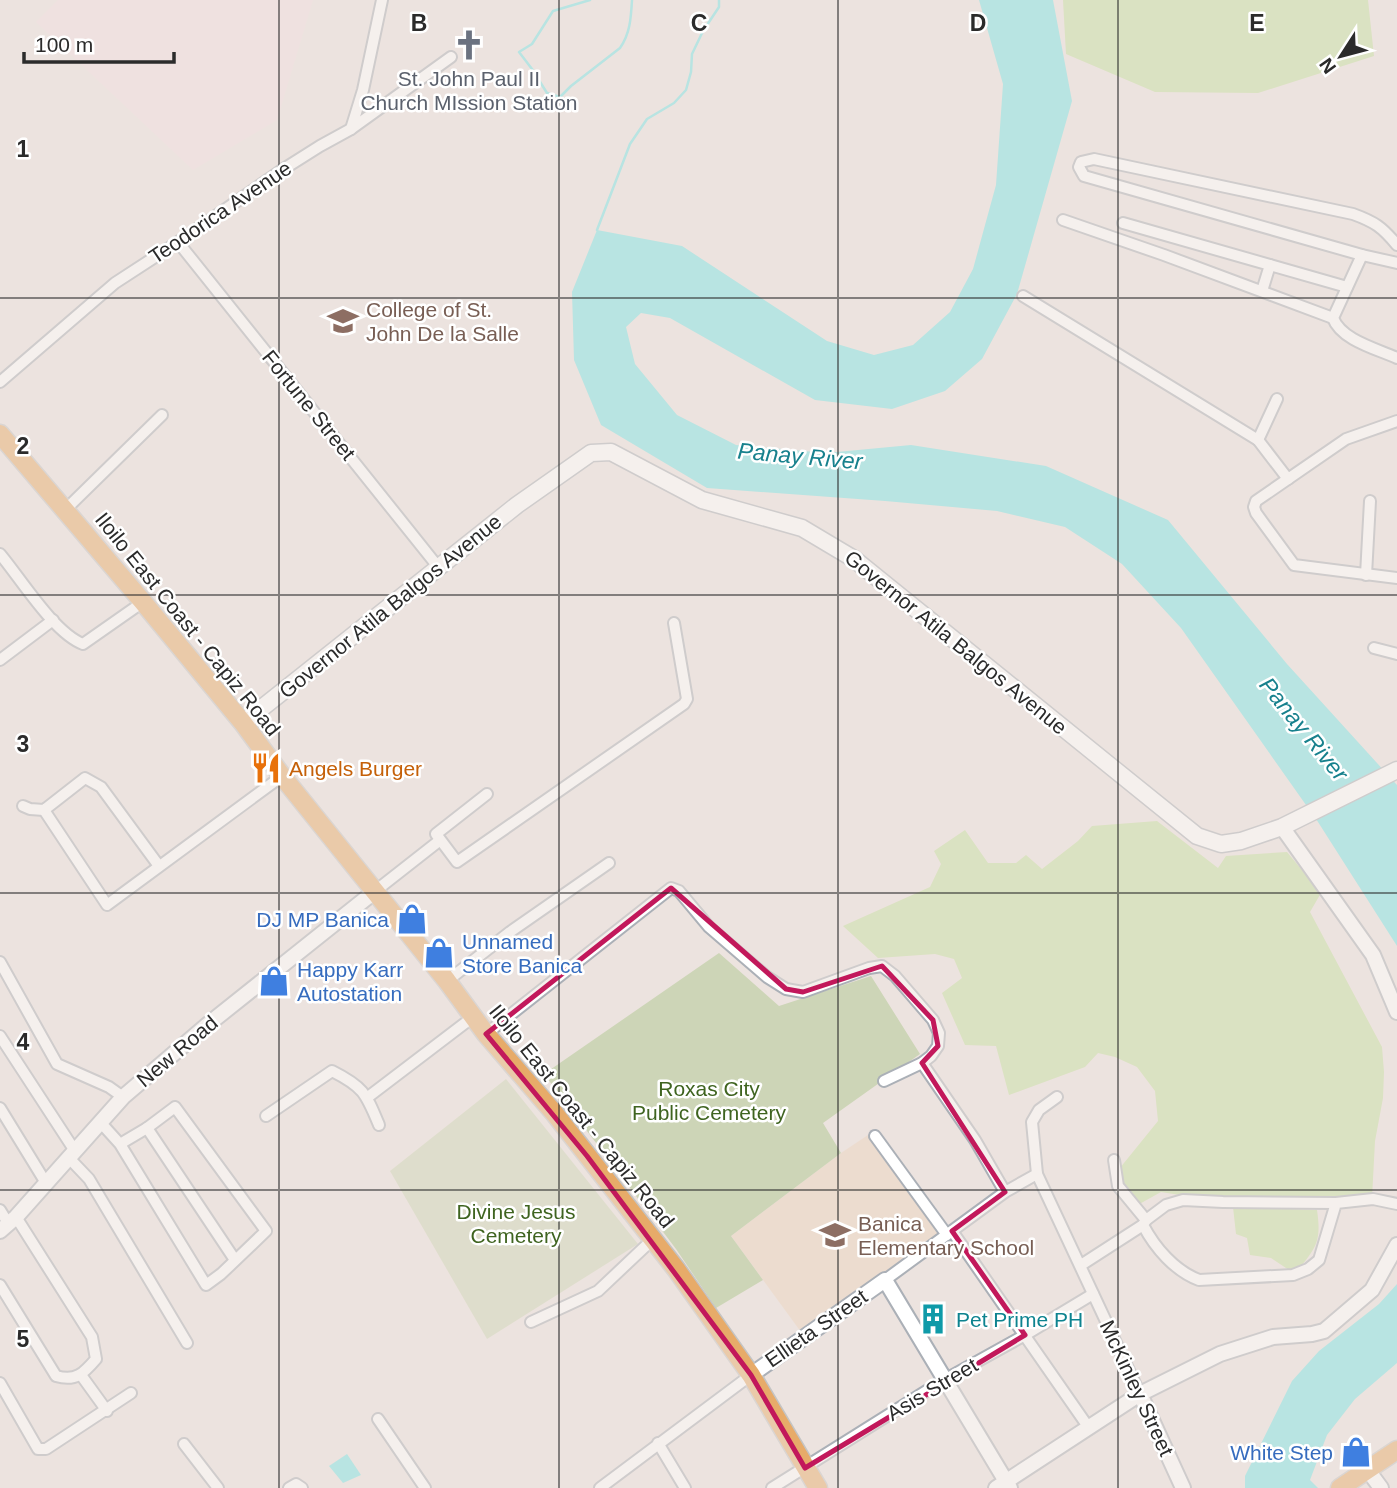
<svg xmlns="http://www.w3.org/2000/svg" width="1397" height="1488" viewBox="0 0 1397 1488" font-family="Arial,sans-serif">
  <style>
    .education { fill: #ecdccf }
    .medical { fill: #f2dde3 }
    .green { fill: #c4df9f }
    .cemetery { fill: #cdd5b7 }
    .water { fill: #79e4e6 }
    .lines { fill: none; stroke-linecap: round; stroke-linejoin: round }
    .stream { stroke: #79e4e6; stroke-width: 2.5 }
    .minor-casing { stroke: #abb0b7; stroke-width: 14 }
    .tertiary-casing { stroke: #abb0b7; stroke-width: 18 }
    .secondary-casing { stroke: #abb0b7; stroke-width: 19 }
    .primary-casing { stroke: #c4c4c4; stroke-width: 21 }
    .minor { stroke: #fff; stroke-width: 10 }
    .tertiary { stroke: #fff; stroke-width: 14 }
    .secondary { stroke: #fff; stroke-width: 16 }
    .primary { stroke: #e7ab69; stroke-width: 18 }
    .marked { fill: none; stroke: #c2185b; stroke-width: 5; stroke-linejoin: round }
    .grid { fill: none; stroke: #2b2b2b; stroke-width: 2; stroke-opacity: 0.55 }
    .labels { text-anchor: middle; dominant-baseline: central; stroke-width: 5; stroke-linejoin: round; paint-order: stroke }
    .worship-label { font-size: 21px; fill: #5b616d; stroke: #fff }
    .street-label { font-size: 21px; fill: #2b2b2b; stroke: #fff }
    .education-label { font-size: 21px; fill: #785e54; stroke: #fff; text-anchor: start }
    .food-label { font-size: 21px; fill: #c56008; stroke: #fff; text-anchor: start }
    .shop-label { font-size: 21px; fill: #366cbe; stroke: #fff; text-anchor: end }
    .park-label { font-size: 21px; fill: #3f6420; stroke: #fff }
    .culture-label { font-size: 21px; fill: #0d838f; stroke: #fff; text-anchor: start }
    .water-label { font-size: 23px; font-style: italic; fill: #17818d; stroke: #fff }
    .grid-label { font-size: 23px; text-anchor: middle; font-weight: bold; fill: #2b2b2b; stroke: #fff; stroke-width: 5; stroke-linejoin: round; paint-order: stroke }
  </style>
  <rect width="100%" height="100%" fill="#ece3df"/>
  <path class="education" d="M868,1135L939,1233L801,1332L731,1236L841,1153Z"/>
  <path class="medical" d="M58,0H313L277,120L193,170L36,22Z"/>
  <g class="green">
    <path d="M1063,0H1368L1374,56L1258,93L1155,92L1066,54Z"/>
    <path d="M1157,821L1218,868L1226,856L1287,852L1321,893L1310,912L1382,1047L1384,1072L1383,1098L1375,1141L1372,1198L1192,1197L1161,1192L1134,1207L1111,1179L1158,1121L1155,1091L1137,1067L1115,1057L1098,1053L1085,1067L1009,1095L996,1046L965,1045L942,993L962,978L954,959L935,954L878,958L843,926L930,887L941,864L934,851L965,830L988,863H1016L1026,855L1042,869L1078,841L1092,826Z"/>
    <path d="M1233,1207L1317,1210C1322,1244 1315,1248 1295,1274L1271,1258L1250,1255L1247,1238L1236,1234Z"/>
  </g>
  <g class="cemetery">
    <path d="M719,953L779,1006L871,976L920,1054L823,1123L841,1153L731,1236L763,1280L716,1308L676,1249L544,1074Z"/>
    <path d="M506,1079L638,1244L487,1339L390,1171Z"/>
  </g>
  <g class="water">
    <path d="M979,0H1053L1072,101L1017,294L982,359L945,391L892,409L815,400L670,318L641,313L626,327L635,364L677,415L736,445L826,453L911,445L1046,466L1168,520L1287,664L1397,785V946L1318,822L1181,628L1122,564L1065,527L997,511L885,501L707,488L601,425L574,360L572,292L597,230L682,246L827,341L874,355L913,345L950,312L973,269L996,185L1003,84Z"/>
    <path d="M1397,1284V1363L1355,1399L1327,1435L1310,1480L1318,1488H1245V1476L1292,1381L1319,1351L1379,1304Z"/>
    <path d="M347,1454L361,1475L343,1483L329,1466Z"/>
  </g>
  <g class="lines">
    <g class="stream">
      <path d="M590,0L553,11L532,44L519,52L532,69L547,93L560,97L571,86L620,48C630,34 631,18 632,0"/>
      <path d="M597,230L630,144L647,119L674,103L686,90L691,72L692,54L703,31L719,7V0"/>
    </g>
    <g class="minor-casing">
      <g id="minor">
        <path d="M351,129L363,90L382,0"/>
        <path d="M1063,220L1164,255L1333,318"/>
        <path d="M1123,223L1270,265L1262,291"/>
        <path d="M178,242L439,568"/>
        <path d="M1397,245C1382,227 1375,222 1353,214L1094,159L1081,162L1079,167L1084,176L1362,255L1397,263"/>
        <path d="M1362,255L1333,318C1341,340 1377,349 1397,358"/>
        <path d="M1270,265L1347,287"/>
        <path d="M1023,296L1258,440L1288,479"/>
        <path d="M0,382L115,283L178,242L282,170L320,146L351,129L451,57"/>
        <path d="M1397,421L1346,439L1256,501L1254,507L1256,513L1294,565L1397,578"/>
        <path d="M1258,440L1277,399"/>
        <path d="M65,510L162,415"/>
        <path d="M0,554C21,579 54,633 83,644L143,602"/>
        <path d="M1366,575L1370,501"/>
        <path d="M1374,648L1397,654"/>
        <path d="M0,660L53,620"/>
        <path d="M487,794L436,834L457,862L684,704L687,699L674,623"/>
        <path d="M23,806L30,809L44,810L85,778L101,787L159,866"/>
        <path d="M44,810L107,905L282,776"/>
        <path d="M374,892L439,841"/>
        <path d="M0,962L57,1064L109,1087L123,1097"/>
        <path d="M447,981L510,932L609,863"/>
        <path d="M486,1034L671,888L679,891L709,927L767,977L786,989L803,992L869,968L882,966L895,976L933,1020L939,1033L938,1046L931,1056L922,1063L884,1081"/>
        <path d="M0,1036L75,1151"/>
        <path d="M922,1063L975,1140L1005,1192"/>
        <path d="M368,1097L473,1017"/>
        <path d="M1057,1097L1039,1110L1032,1122L1037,1174L1140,1394"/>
        <path d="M0,1108L46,1183"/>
        <path d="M266,1116L332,1071C364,1087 366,1094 379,1125"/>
        <path d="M101,1123L120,1144L206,1285L221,1274L266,1231L175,1107L147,1128L120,1144"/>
        <path d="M147,1128L235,1260"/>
        <path d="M875,1136L947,1235"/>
        <path d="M69,1158L89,1179L187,1343"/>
        <path d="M1114,1160L1118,1186L1146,1220"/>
        <path d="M1336,1203L1319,1260L1308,1269L1293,1275L1199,1280C1175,1271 1155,1248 1143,1225L1146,1220L1166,1205L1183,1200L1223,1202L1336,1203L1373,1199L1397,1204"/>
        <path d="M0,1210L8,1223"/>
        <path d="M952,1231L1089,1428"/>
        <path d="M1081,1265L1143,1225"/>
        <path d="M885,1280L1005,1192L1037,1174"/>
        <path d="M0,1285L56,1376C76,1382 84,1373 96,1359L92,1337L16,1217"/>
        <path d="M531,1322L598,1291L652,1240"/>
        <path d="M81,1375L107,1411"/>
        <path d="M0,1383L38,1449H46L131,1393"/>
        <path d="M378,1419L425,1488"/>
        <path d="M658,1443L685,1488"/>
        <path d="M184,1444L218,1488"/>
        <path d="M289,1488L296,1484L302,1488"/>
        <path d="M600,1488L751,1375"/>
        <path d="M772,1488L944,1380L1025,1335L1093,1294"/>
      </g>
    </g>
    <g class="tertiary-casing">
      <g id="tertiary">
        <path d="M1282,827L1373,955L1397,1012"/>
        <path d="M0,1231L16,1217L123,1097L206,1026L374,892"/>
        <path d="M751,1375L885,1280L1010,1488"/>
        <path d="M1140,1394L1183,1488"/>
        <path d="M1367,1469L1381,1488"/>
        <path d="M996,1488L1140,1394L1220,1354L1273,1337L1312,1334L1324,1331L1372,1290L1397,1245"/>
      </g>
    </g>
    <g class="secondary-casing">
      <path id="secondary" d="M243,723L517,505L591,453L611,452L702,500L802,528L854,559L1197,836L1221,844L1241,841L1282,827L1397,770"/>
    </g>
    <g class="primary-casing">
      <g id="primary">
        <path d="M0,434L143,602L243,723L282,776L447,981L486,1034L555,1114L676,1269L751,1375L818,1488"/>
        <path d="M1340,1488L1397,1450"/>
      </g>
    </g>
    <use href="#minor" class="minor"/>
    <use href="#tertiary" class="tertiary"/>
    <use href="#secondary" class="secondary"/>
    <use href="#primary" class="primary"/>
  </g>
  <path d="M0 0H1397V1488H0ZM671,888L786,989L803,992L882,966L933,1020L938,1046L922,1063L1005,1192L952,1231L1025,1335L805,1468L751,1375L587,1156L486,1034Z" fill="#ece3df" fill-opacity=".55" fill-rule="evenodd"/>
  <path class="marked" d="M671,888L786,989L803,992L882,966L933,1020L938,1046L922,1063L1005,1192L952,1231L1025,1335L805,1468L751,1375L587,1156L486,1034Z"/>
  <path class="grid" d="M279,0V1488M559,0V1488M838,0V1488M1118,0V1488M0,298H1397M0,595H1397M0,893H1397M0,1190H1397"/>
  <defs>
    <g id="church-bare" transform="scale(2.415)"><path d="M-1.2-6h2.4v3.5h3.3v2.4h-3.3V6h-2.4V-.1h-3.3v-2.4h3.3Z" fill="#6b7280" stroke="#fff" stroke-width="2.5" paint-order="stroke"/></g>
    <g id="university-bare" transform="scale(2.415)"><path d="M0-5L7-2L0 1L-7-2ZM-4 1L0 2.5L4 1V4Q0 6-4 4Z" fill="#8d6e63" stroke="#fff" stroke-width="2.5" paint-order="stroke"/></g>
    <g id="restaurant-bare" transform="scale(2.415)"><path d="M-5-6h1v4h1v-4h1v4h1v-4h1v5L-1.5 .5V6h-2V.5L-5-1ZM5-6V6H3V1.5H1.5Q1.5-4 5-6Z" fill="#e8710a" stroke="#fff" stroke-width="2.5" paint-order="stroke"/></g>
    <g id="shop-bare" transform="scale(2.415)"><path d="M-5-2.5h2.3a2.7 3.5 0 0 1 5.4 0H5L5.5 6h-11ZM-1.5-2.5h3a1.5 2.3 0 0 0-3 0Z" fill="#3f7fe0" stroke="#fff" stroke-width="2.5" paint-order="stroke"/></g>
    <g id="school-bare" transform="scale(2.415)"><path d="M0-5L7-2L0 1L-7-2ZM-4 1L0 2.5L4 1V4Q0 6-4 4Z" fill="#8d6e63" stroke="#fff" stroke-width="2.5" paint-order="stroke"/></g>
    <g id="building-bare" transform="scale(2.415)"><path d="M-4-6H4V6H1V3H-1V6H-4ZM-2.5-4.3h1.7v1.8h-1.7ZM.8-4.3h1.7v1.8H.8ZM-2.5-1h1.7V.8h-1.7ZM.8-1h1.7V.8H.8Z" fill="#0f9aa8" stroke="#fff" stroke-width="2.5" paint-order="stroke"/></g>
  </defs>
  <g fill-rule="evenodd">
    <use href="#church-bare" x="469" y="45"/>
    <use href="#university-bare" x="343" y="321"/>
    <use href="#restaurant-bare" x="266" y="768"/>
    <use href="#shop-bare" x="412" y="919"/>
    <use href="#shop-bare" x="439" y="953"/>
    <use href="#shop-bare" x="274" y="981"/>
    <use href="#school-bare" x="835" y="1235"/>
    <use href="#building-bare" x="933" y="1319"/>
    <use href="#shop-bare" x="1356" y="1452"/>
  </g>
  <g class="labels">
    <g class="worship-label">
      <text x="469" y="78">St. John Paul II<tspan x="469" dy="24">Church MIssion Station</tspan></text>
    </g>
    <g class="street-label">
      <text transform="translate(220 212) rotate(-34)">Teodorica Avenue</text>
      <text transform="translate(309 405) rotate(51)">Fortune Street</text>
      <text transform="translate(390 606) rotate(-39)">Governor Atila Balgos Avenue</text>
      <text transform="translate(188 624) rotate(51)">Iloilo East Coast - Capiz Road</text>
      <text transform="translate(956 642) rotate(39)">Governor Atila Balgos Avenue</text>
      <text transform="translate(177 1051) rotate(-40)">New Road</text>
      <text transform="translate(582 1116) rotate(51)">Iloilo East Coast - Capiz Road</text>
      <text transform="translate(816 1328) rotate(-35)">Ellieta Street</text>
      <text transform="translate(1137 1388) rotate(65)">McKinley Street</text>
      <text transform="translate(932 1389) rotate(-31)">Asis Street</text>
    </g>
    <g class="education-label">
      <text x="366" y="309">College of St.<tspan x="366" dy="24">John De la Salle</tspan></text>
      <text x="858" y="1223">Banica<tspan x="858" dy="24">Elementary School</tspan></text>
    </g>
    <g class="food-label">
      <text x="289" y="768">Angels Burger</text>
    </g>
    <g class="shop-label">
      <text x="389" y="919">DJ MP Banica</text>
      <text x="462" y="941" text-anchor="start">Unnamed<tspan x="462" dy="24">Store Banica</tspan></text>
      <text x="297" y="969" text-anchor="start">Happy Karr<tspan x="297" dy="24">Autostation</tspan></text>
      <text x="1333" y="1452">White Step</text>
    </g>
    <g class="park-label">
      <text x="709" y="1088">Roxas City<tspan x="709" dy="24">Public Cemetery</tspan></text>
      <text x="516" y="1211">Divine Jesus<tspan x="516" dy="24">Cemetery</tspan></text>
    </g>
    <g class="culture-label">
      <text x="956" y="1319">Pet Prime PH</text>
    </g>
    <g class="water-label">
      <text transform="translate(800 456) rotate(5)">Panay River</text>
      <text transform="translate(1304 729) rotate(51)">Panay River</text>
    </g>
  </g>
  <g class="grid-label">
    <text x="419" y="31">B</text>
    <text x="699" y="31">C</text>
    <text x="978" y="31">D</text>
    <text x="1257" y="31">E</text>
    <text x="23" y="157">1</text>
    <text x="23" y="454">2</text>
    <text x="23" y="752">3</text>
    <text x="23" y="1050">4</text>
    <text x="23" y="1347">5</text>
  </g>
  <g transform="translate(1341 56) rotate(234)" stroke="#ffffff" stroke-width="5" paint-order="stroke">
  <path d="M0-5L12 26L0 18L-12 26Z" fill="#2b2b2b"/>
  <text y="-10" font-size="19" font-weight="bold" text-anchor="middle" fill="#2b2b2b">N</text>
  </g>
  <path d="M24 52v10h150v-10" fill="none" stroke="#2b2b2b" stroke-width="3.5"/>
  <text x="35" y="52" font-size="21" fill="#2b2b2b" stroke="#ffffff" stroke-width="5" paint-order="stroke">100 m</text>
</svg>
